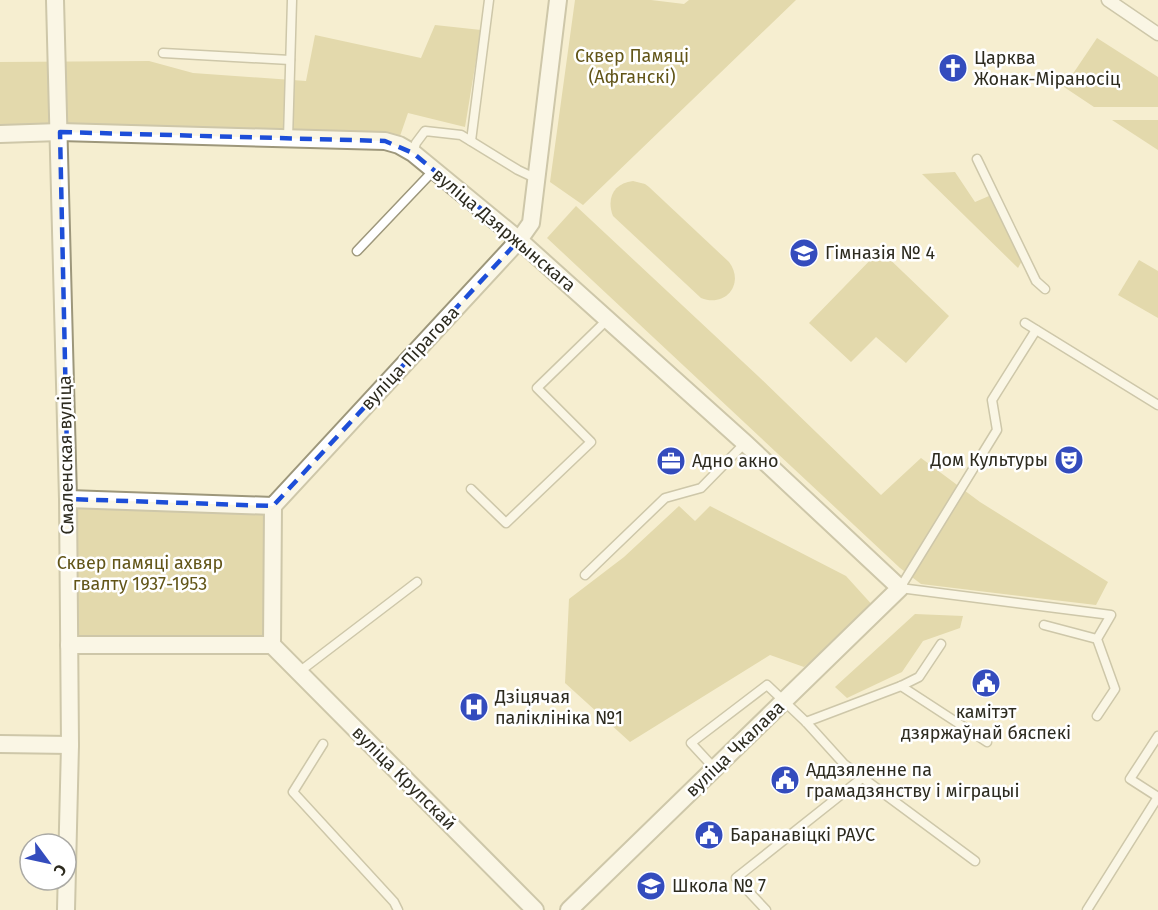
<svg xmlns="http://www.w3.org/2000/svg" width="1158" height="910" viewBox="0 0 1158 910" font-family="'Fira Sans',sans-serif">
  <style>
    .green { fill: #ccbe81 }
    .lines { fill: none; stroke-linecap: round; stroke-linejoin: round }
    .service-casing { stroke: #9d977b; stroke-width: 11 }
    .pedestrian-casing { stroke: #9d977b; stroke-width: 15 }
    .minor-casing { stroke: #9d977b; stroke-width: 20 }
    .service { stroke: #fff; stroke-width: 8 }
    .pedestrian { stroke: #fff; stroke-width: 12 }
    .minor { stroke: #fff; stroke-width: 16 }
    .marked { fill: none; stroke: #1d4ed8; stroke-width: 4.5; stroke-dasharray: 12 8; stroke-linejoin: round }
    .labels { text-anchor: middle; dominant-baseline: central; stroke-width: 5; stroke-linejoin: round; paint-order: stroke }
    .park-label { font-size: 18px; fill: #625518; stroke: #fff }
    .poi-label { font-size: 18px; fill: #2d2b1f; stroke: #fff; text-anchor: start }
    .street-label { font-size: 18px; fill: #2d2b1f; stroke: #fff }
  </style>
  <rect width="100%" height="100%" fill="#f5eed0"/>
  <g class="green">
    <path d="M575,0H651L684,4L689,0H796L583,205L550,182Z"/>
    <path d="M435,25L481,30L465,127L408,113L400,136L0,127V62L149,61L193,73L306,81L315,35L421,58Z"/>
    <path d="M1097,38L1158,77V107H1094L1064,87Z"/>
    <path d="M1112,120H1158V150Z"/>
    <path d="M955,172L975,202L989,196L1023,259L1018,268L922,174Z"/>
    <path d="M633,181L645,184L649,187L729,262C745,283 726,308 701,298L613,216C606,198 614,183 633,181Z"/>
    <path d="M576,206L758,376L881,495L921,458L980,502L1108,582L1096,605L921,584L900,568L547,238Z"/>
    <path d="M880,250L949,316L906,363L876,337L851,362L809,323Z"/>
    <path d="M1139,260L1158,271V318L1118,295Z"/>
    <path d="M72,503L270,509L268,642H72Z"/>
    <path d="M679,506L695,521L710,506L846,576L875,608L804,667L770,655L630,742L565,683L569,599L624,557Z"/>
    <path d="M915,614L963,616L960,628L923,641L902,672L847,698L835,687Z"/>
  </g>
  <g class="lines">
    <g class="service-casing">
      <g id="service">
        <path d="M163,53L290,60"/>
        <path d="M288,139L292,0"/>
        <path d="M471,141L489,0"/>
        <path d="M413,153L416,143L425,131L461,135L518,170L537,179"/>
        <path d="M977,159L1036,281L1045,289"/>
        <path d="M357,251L434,170"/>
        <path d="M1025,323L1158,405"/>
        <path d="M1036,330L992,400L997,430L900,588L1111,615L1097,639L1115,689L1097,716"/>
        <path d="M471,489L506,523L591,442L537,388L608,319"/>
        <path d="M585,575L665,498L701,488L745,443"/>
        <path d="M1044,625L1097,639"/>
        <path d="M299,672L417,582"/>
        <path d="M901,686L987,742"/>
        <path d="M806,722L901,686L919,677L941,644"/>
        <path d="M1158,736L1130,779L1158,797"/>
        <path d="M323,744L293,792L394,902L398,910"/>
        <path d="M715,769L691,743L767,685L806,722L844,764L975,861"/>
        <path d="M766,910L736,878L862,778"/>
        <path d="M1087,910L1158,797"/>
      </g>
    </g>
    <g class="pedestrian-casing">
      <path id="pedestrian" d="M1108,0L1158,34"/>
    </g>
    <g class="minor-casing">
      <g id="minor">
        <path d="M55,0L68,499L70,745L66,910"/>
        <path d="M0,134L60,132L385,141L399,145L413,153L519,240L745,443L900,588L569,910"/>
        <path d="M68,499L273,506L519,240L531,223L558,0"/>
        <path d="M273,506L272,645L535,910"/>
        <path d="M69,645H272"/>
        <path d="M0,744L70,745"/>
      </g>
    </g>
    <use href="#service" class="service"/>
    <use href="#pedestrian" class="pedestrian"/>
    <use href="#minor" class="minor"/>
  </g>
  <path d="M0 0H1158V910H0ZM60,132L385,141L413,153L519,240L273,506L68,499Z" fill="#f5eed0" fill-opacity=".55" fill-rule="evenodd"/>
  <path class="marked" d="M60,132L385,141L413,153L519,240L273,506L68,499Z"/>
  <defs>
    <g id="church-disc" transform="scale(1.5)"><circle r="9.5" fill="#344cbd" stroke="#fff"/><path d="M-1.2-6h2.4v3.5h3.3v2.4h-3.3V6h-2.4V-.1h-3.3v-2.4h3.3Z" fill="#fff"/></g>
    <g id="school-disc" transform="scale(1.5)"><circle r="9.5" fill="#344cbd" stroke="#fff"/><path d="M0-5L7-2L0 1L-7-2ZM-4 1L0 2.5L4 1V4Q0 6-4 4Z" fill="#fff"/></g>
    <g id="theatre-disc" transform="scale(1.5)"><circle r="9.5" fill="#344cbd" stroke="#fff"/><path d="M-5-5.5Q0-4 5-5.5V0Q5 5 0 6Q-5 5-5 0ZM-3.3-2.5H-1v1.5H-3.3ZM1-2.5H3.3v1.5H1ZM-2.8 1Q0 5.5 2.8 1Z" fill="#fff"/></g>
    <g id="office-disc" transform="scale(1.5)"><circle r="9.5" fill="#344cbd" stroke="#fff"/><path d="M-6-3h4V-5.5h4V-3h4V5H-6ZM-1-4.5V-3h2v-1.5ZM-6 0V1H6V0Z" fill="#fff"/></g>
    <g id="civic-disc" transform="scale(1.5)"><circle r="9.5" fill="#344cbd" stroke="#fff"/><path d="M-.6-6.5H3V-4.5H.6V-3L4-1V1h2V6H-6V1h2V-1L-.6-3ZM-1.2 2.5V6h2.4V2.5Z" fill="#fff"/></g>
    <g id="hospital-disc" transform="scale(1.5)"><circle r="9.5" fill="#344cbd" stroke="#fff"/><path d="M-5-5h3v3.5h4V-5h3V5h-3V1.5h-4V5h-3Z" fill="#fff"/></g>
  </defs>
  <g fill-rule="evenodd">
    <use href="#church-disc" x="953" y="68"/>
    <use href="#school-disc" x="804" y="253"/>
    <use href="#theatre-disc" x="1069" y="460"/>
    <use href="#office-disc" x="671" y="461"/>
    <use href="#civic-disc" x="986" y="683"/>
    <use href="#hospital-disc" x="474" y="707"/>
    <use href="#civic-disc" x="785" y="780"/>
    <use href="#civic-disc" x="709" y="835"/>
    <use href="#school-disc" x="651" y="886"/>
  </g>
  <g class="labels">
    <g class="park-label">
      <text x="632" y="56">Сквер Памяці<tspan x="632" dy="21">(Афганскі)</tspan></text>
      <text x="140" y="563">Сквер памяці ахвяр<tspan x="140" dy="21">гвалту 1937-1953</tspan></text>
    </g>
    <g class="poi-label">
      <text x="974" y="58">Царква<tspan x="974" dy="21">Жонак-Міраносіц</tspan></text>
      <text x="825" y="253">Гімназія № 4</text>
      <text x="1048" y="460" text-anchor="end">Дом Культуры</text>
      <text x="692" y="461">Адно акно</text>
      <text x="495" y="697">Дзіцячая<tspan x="495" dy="21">паліклініка №1</tspan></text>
      <text x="986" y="712" text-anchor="middle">камітэт<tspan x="986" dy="21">дзяржаўнай бяспекі</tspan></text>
      <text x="806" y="770">Аддзяленне па<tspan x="806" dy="21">грамадзянству і міграцыі</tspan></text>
      <text x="730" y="835">Баранавіцкі РАУС</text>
      <text x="672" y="886">Школа № 7</text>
    </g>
    <g class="street-label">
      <text transform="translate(504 230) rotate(40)">вуліца Дзяржынскага</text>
      <text transform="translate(410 358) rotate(-47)">вуліца Пірагова</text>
      <text transform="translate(66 455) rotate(-91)">Смаленская вуліца</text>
      <text transform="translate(735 749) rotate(-44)">вуліца Чкалава</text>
      <text transform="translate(404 778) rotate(45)">вуліца Крупскай</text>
    </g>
  </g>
  <g transform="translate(48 862) rotate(123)"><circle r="28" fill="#ffffff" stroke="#abaaa5" stroke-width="1.5"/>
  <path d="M0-4.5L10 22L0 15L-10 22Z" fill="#344cbd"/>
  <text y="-9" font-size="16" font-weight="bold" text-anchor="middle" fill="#2d2b1f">С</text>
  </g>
</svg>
